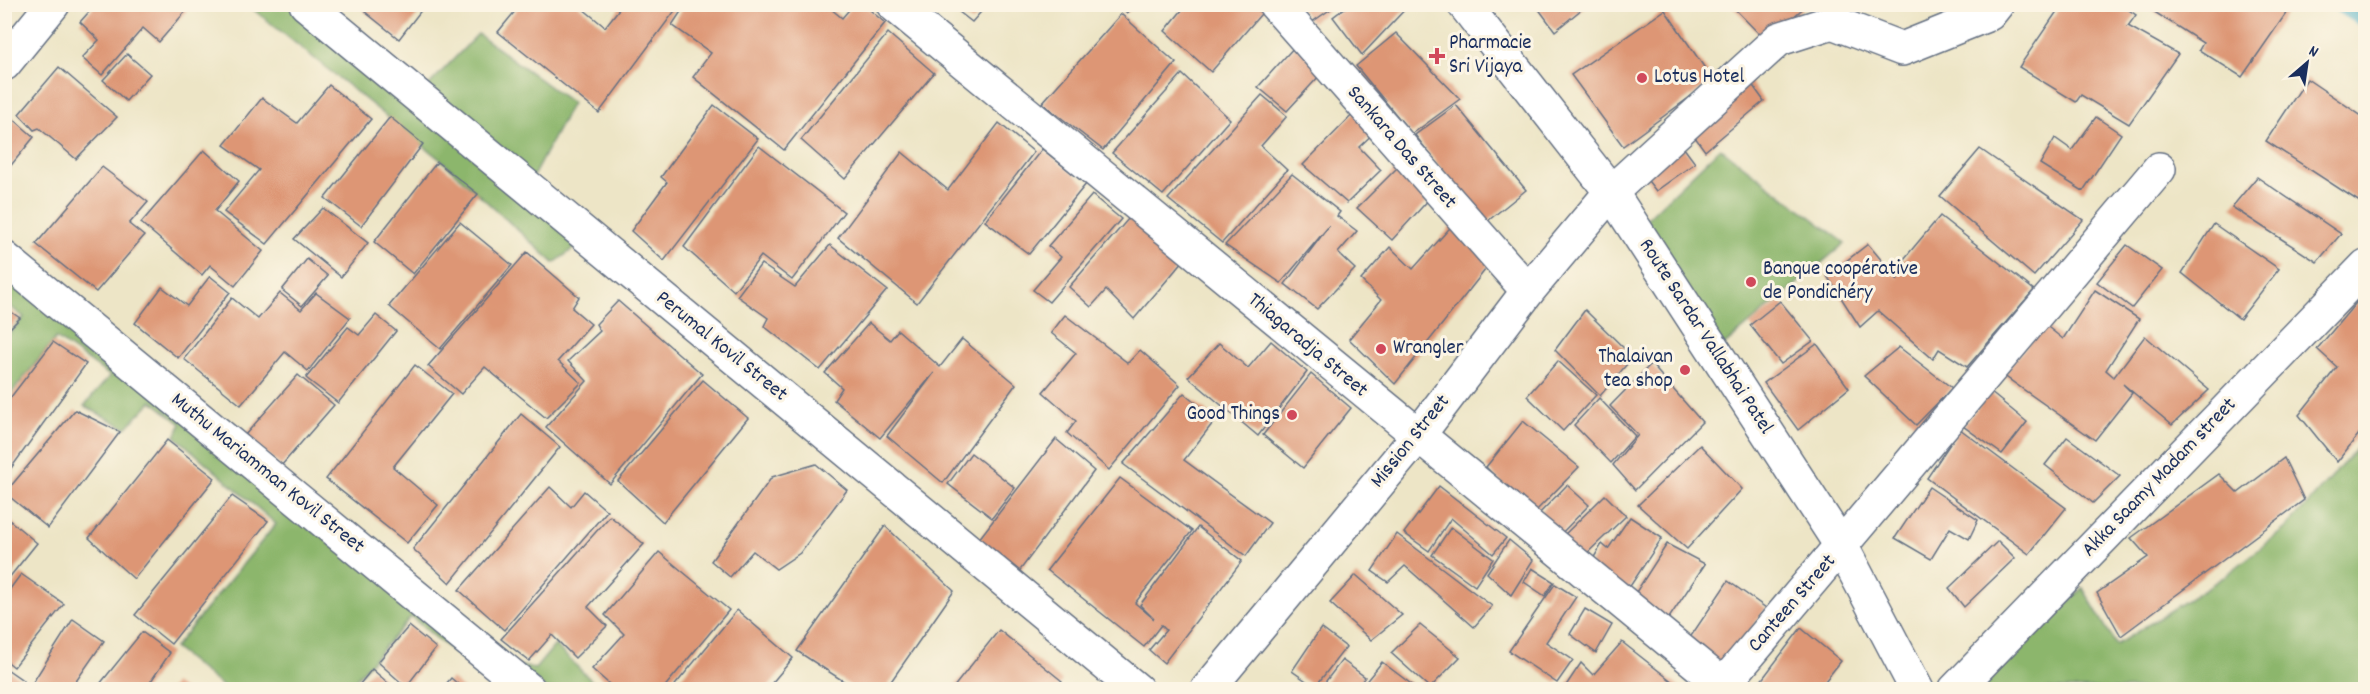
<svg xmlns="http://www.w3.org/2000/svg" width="2370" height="694" viewBox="0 0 2370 694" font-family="Dekko,sans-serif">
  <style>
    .forest { fill: #8cb66c; stroke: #547265; stroke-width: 1.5 }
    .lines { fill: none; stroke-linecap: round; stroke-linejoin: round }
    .stream { stroke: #45abc4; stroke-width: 12 }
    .building { fill: #dd9674 }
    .street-casing { stroke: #646f82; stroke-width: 36 }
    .secondary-casing { stroke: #646f82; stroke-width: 36 }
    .street { stroke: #fff; stroke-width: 33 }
    .secondary { stroke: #fff; stroke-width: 33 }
    .poi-dot { fill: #d1495b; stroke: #fcf5e5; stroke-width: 2 }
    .labels { text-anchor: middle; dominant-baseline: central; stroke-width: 6; stroke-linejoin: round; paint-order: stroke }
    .poi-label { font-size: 21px; fill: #1b2f5e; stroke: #fcf5e5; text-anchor: start }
    .street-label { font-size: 21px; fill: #1b2f5e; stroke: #fcf5e5 }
  </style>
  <rect width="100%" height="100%" fill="#fcf5e5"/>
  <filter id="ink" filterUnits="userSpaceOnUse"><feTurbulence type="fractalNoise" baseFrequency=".0167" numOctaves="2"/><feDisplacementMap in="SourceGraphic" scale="12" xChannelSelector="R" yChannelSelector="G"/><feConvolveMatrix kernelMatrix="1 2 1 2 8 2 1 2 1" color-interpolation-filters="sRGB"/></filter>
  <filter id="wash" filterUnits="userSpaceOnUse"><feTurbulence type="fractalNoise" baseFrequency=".008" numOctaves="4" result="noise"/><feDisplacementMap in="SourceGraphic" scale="24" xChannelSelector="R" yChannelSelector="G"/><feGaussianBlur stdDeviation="1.35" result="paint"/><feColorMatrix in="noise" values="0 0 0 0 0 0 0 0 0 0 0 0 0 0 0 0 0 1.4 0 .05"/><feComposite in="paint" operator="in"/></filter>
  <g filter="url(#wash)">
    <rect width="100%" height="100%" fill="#ede5c6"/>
    <g class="forest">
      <path d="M248,5H295L584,241L554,263L442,161Z"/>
      <path d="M478,34L572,103L530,182L422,92Z"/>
      <path d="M1720,148L1845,243L1722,347L1643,222Z"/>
      <path d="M5,265L519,689H498L411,617L347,689H226L174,648L276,524L175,436L181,424L152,401L126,428L84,406L110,376L56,338L5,401V338L24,317L5,303Z"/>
      <path d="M2365,439V689H1980L2083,588L2116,645L2224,577L2287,527Z"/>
      <path d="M555,645L600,689H546L517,665L535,669Z"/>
    </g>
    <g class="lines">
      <path class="stream" d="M2335,4L2366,23"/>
    </g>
    <g id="blocks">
      <g class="building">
        <path d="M96,4H192L159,42L143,28L102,75L82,58L99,40L80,22Z"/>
        <path d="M369,4H426L399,39L364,11Z"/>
        <path d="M521,4H577L605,27L619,9L613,4H672L677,8L599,113L498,32Z"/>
        <path d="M686,4H825L842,18L854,4H863L885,23L784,150L693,77L711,53L672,25Z"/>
        <path d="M949,4H988L972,22Z"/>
        <path d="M1118,4H1135L1127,13Z"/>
        <path d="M1187,4H1265L1267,7L1211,72L1165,31Z"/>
        <path d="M1297,4H1338L1312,22Z"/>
        <path d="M1350,4H1410L1362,55L1333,17Z"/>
        <path d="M1535,4H1588L1555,31Z"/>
        <path d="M1730,4H1808L1766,41Z"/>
        <path d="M2062,4H2120L2136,15L2128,26L2178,54L2129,124L2081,95L2076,102L2019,67Z"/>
        <path d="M2142,4H2273L2287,12L2242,77L2199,50L2203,43Z"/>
        <path d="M1665,10L1713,80L1623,146L1571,75Z"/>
        <path d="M1121,14L1176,63L1103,150L1042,103Z"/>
        <path d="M888,33L934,73L845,179L801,140Z"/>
        <path d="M1396,33L1460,99L1412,134L1356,66Z"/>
        <path d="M1296,45L1322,73L1287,111L1258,87Z"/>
        <path d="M127,54L150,74L126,101L103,80Z"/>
        <path d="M59,67L117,117L76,159L39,128L34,130L19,114Z"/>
        <path d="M1182,74L1230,119L1163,195L1112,153Z"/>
        <path d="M1746,76L1764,101L1705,151L1687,126Z"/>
        <path d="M2307,79L2366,119V206L2266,141Z"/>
        <path d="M329,85L371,119L267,244L224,212L259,170L224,145L262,98L297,123Z"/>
        <path d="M1262,95L1287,116L1261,146L1287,170L1222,243L1168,199Z"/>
        <path d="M714,105L758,139L664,261L631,231L667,182L661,177Z"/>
        <path d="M1456,105L1526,190L1484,224L1415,135Z"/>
        <path d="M1361,106L1379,128L1359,147L1381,170L1347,203L1303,165Z"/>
        <path d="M9,115L34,137L4,174V121Z"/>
        <path d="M390,117L423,144L361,226L325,198Z"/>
        <path d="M2096,117L2121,134L2083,191L2040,164L2055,138L2072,150Z"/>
        <path d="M999,123L1034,152L917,303L838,238L902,152L948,190Z"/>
        <path d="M1675,136L1695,163L1656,191L1638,168Z"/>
        <path d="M759,146L844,212L792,280L761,256L734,291L684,247Z"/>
        <path d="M1042,149L1086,184L1029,254L985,221Z"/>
        <path d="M1980,149L2083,220L2034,276L1940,196Z"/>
        <path d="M204,150L239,181L215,211L263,251L235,286L210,265L202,275L141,223Z"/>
        <path d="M437,162L478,194L413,274L374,242Z"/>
        <path d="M1402,163L1433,195L1392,240L1357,208Z"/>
        <path d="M102,167L148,202L129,224L144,236L96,292L36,244Z"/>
        <path d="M1292,174L1340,212L1337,216L1357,231L1338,253L1355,269L1317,309L1285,284L1329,226L1281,283L1225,245Z"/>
        <path d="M2257,177L2341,234L2317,262L2232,207Z"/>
        <path d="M1092,195L1121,219L1049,302L1033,290L1061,257L1048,246Z"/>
        <path d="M323,208L368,243L341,277L294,239Z"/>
        <path d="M1940,216L2034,290L1967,367L1939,349L1933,359L1878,311L1860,327L1827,276L1868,244L1898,280L1893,272Z"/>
        <path d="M1129,218L1184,260L1134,319L1106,290L1091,307L1069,287Z"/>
        <path d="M1457,220L1493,260L1395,384L1349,339L1381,300L1361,280L1390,247L1413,269Z"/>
        <path d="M460,222L512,265L440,349L389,306Z"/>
        <path d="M2214,224L2279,269L2240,319L2182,273Z"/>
        <path d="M830,245L887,290L820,370L764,326L768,318L737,296L761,264L795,287Z"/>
        <path d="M2127,245L2162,270L2132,308L2097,282Z"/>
        <path d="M527,252L579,297L572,308L591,324L558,361L581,383L546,418L485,367L461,394L428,366Z"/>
        <path d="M307,259L328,276L302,306L282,290Z"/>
        <path d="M210,276L230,292L178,358L135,323L162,287L187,306Z"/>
        <path d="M2095,290L2139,319L2106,370L2114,377L2145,336L2209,390L2172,425L2123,384L2132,393L2095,440L2003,375L2044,324L2063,339Z"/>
        <path d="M2366,291V425L2337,462L2299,415L2337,367L2317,349Z"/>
        <path d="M280,293L301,310L316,293L350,318L308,371L285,352L241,405L184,359L232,298L258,319Z"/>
        <path d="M618,301L702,374L610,484L546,427L587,381L568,361L600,331L596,324Z"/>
        <path d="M1780,301L1813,341L1781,364L1750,325Z"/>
        <path d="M4,307L20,318L4,334Z"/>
        <path d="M1585,310L1633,357L1600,396L1555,350Z"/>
        <path d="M376,315L396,331L338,403L306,378L348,327L359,335Z"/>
        <path d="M1065,315L1128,363L1140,350L1180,385L1109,470L1067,433L1076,421L1043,392L1076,353L1051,333Z"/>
        <path d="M869,323L890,340L898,330L940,367L962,339L1016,384L943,483L887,436L934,373L880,438L834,400L842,388L825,373Z"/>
        <path d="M1271,341L1307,372L1258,436L1188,377L1219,343L1248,368Z"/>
        <path d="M53,342L86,364L4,478V406Z"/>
        <path d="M1817,344L1849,388L1798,430L1764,383Z"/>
        <path d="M1899,347L1952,388L1916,425L1864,376Z"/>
        <path d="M1558,361L1596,395L1563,431L1527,396Z"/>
        <path d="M1651,364L1702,422L1635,490L1613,465L1638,435L1610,406Z"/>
        <path d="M415,365L452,394L393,467L438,505L407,543L326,479Z"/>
        <path d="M1311,374L1351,408L1303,468L1263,435Z"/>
        <path d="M298,375L334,405L281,466L245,435Z"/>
        <path d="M703,380L748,418L663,522L618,481Z"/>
        <path d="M1990,392L2027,422L2002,454L1963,426Z"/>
        <path d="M1184,393L1216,419L1184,460L1270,523L1246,556L1123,464Z"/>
        <path d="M1599,398L1635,436L1611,463L1574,425Z"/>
        <path d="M75,410L120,432L48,528L5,493Z"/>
        <path d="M521,414L560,447L450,583L413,549Z"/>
        <path d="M1523,421L1579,467L1532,515L1486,467Z"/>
        <path d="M1960,429L2066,508L2029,554L1927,478Z"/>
        <path d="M2067,437L2120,476L2093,503L2045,465Z"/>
        <path d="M1056,439L1094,471L1018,573L979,539Z"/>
        <path d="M167,440L215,478L134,579L89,538Z"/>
        <path d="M1700,445L1742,489L1687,549L1638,505Z"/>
        <path d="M971,453L1015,488L992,518L948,484Z"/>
        <path d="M2284,458L2304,500L2121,636L2097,593L2148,557L2131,538L2219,474L2238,493Z"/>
        <path d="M816,464L847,490L800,553L776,569L753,551L730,577L711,561L772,477Z"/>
        <path d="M1120,478L1192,531L1135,603L1154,619L1140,605L1198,527L1242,561L1164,663L1149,650L1166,630L1161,625L1144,647L1047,570Z"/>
        <path d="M1567,485L1589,505L1556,539L1534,519Z"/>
        <path d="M1439,486L1506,538L1493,554L1451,518L1429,551L1404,533Z"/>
        <path d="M550,487L571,507L584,491L607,511L504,630L459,590Z"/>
        <path d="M1929,487L1978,520L1969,539L1950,528L1931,559L1895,538Z"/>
        <path d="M1605,495L1626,516L1581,559L1560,539Z"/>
        <path d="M232,496L268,521L171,644L135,615Z"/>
        <path d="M610,516L644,544L588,607L607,626L575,658L552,635L529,661L501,639Z"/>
        <path d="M1630,517L1662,538L1623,597L1587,569L1602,544L1608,549Z"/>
        <path d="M8,519L37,543L4,584V523Z"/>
        <path d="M885,526L954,591L885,690H857L797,651Z"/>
        <path d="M1451,527L1493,559L1475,586L1432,555Z"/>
        <path d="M1397,534L1492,606L1474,627L1405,566L1388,582L1372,571Z"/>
        <path d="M1509,540L1533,560L1511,595L1487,573Z"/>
        <path d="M1998,541L2015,558L1964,607L1949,588Z"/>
        <path d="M1667,544L1705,564L1663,627L1629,603Z"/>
        <path d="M659,552L729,610L662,690H616L592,669L624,634L605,615Z"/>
        <path d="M1532,568L1554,582L1545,596L1524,582Z"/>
        <path d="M21,574L64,604L14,667L4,659V597Z"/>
        <path d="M1356,575L1402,615L1371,640L1330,603Z"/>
        <path d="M1728,581L1766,608L1725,667L1689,639Z"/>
        <path d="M1555,584L1576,597L1546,642L1573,660L1557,683L1509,651Z"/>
        <path d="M1585,609L1612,625L1596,653L1570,634Z"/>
        <path d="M737,610L793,658L766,690H671Z"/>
        <path d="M73,619L104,641L70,690H28Z"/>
        <path d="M1420,625L1460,657L1430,688L1391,653Z"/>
        <path d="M409,626L436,648L406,687L378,662Z"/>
        <path d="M1321,628L1346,647L1315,687L1292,671Z"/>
        <path d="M1801,628L1841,661L1818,690H1754Z"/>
        <path d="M999,630L1062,681L1055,690L953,688Z"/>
        <path d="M142,632L170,653L145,690H95Z"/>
        <path d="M1622,642L1683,690H1567L1565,687L1581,663L1593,675Z"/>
        <path d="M1342,660L1365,677L1355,690H1319Z"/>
        <path d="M1382,662L1419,690H1359Z"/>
        <path d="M4,667L24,681L19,690H4Z"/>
        <path d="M372,669L396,690H355Z"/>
        <path d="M451,678L465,690H441Z"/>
        <path d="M174,683L185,690H170Z"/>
      </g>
    </g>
  </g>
  <g filter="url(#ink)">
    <use href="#blocks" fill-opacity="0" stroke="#646f82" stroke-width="1.5"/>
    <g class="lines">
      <g class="street-casing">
        <g id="street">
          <path d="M306,4L1137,690"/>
          <path d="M893,4L1723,685"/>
          <path d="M1275,4L1528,291"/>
          <path d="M1611,192L1779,39L1832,22L1902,49L1989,14L1997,4"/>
          <path d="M4,258L529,690"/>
          <path d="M1719,690L2159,169"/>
        </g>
      </g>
      <g class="secondary-casing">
        <g id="secondary">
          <path d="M1464,4L1611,192L1842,547L1917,690"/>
          <path d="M4,64L53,4"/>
          <path d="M1207,690L1417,437L1528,291L1611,192"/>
          <path d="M1955,690L2366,266"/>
        </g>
      </g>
      <use href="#street" class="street"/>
      <use href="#secondary" class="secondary"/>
    </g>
  </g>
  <g class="poi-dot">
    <path d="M1434 47h6v6h6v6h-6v6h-6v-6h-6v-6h6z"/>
    <circle cx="1642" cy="78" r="6"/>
    <circle cx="1751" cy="282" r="6"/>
    <circle cx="1381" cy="349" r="6"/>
    <circle cx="1685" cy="370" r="6"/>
    <circle cx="1292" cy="415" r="6"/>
  </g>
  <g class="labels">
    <g class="poi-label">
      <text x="1449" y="44">Pharmacie<tspan x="1449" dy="24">Sri Vijaya</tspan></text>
      <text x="1654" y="78">Lotus Hotel</text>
      <text x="1763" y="270">Banque coopérative<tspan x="1763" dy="24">de Pondichéry</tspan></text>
      <text x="1393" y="349">Wrangler</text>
      <text x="1673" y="358" text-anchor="end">Thalaivan<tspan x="1673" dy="24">tea shop</tspan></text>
      <text x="1280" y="415" text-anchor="end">Good Things</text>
    </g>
    <g class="street-label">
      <text transform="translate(1401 148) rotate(49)">Sankara Das Street</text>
      <text transform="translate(1705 337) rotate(57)">Route Sardar Vallabhai Patel</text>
      <text transform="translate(1307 346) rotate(40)">Thiagaradja Street</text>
      <text transform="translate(721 347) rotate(39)">Perumal Kovil Street</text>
      <text transform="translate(1411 442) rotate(-51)">Mission Street</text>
      <text transform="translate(267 474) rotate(39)">Muthu Mariamman Kovil Street</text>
      <text transform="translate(2160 478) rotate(-46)">Akka Saamy Madam street</text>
      <text transform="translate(1793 604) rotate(-49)">Canteen Street</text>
    </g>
  </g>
  <rect width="2370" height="694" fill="none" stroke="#fcf5e5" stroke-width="24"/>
  <g transform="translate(2307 63) rotate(29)" stroke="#fcf5e5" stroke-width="4.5" paint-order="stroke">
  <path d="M0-4.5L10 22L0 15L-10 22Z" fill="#1b2f5e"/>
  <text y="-9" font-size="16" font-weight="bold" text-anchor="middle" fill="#1b2f5e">N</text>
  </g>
</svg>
